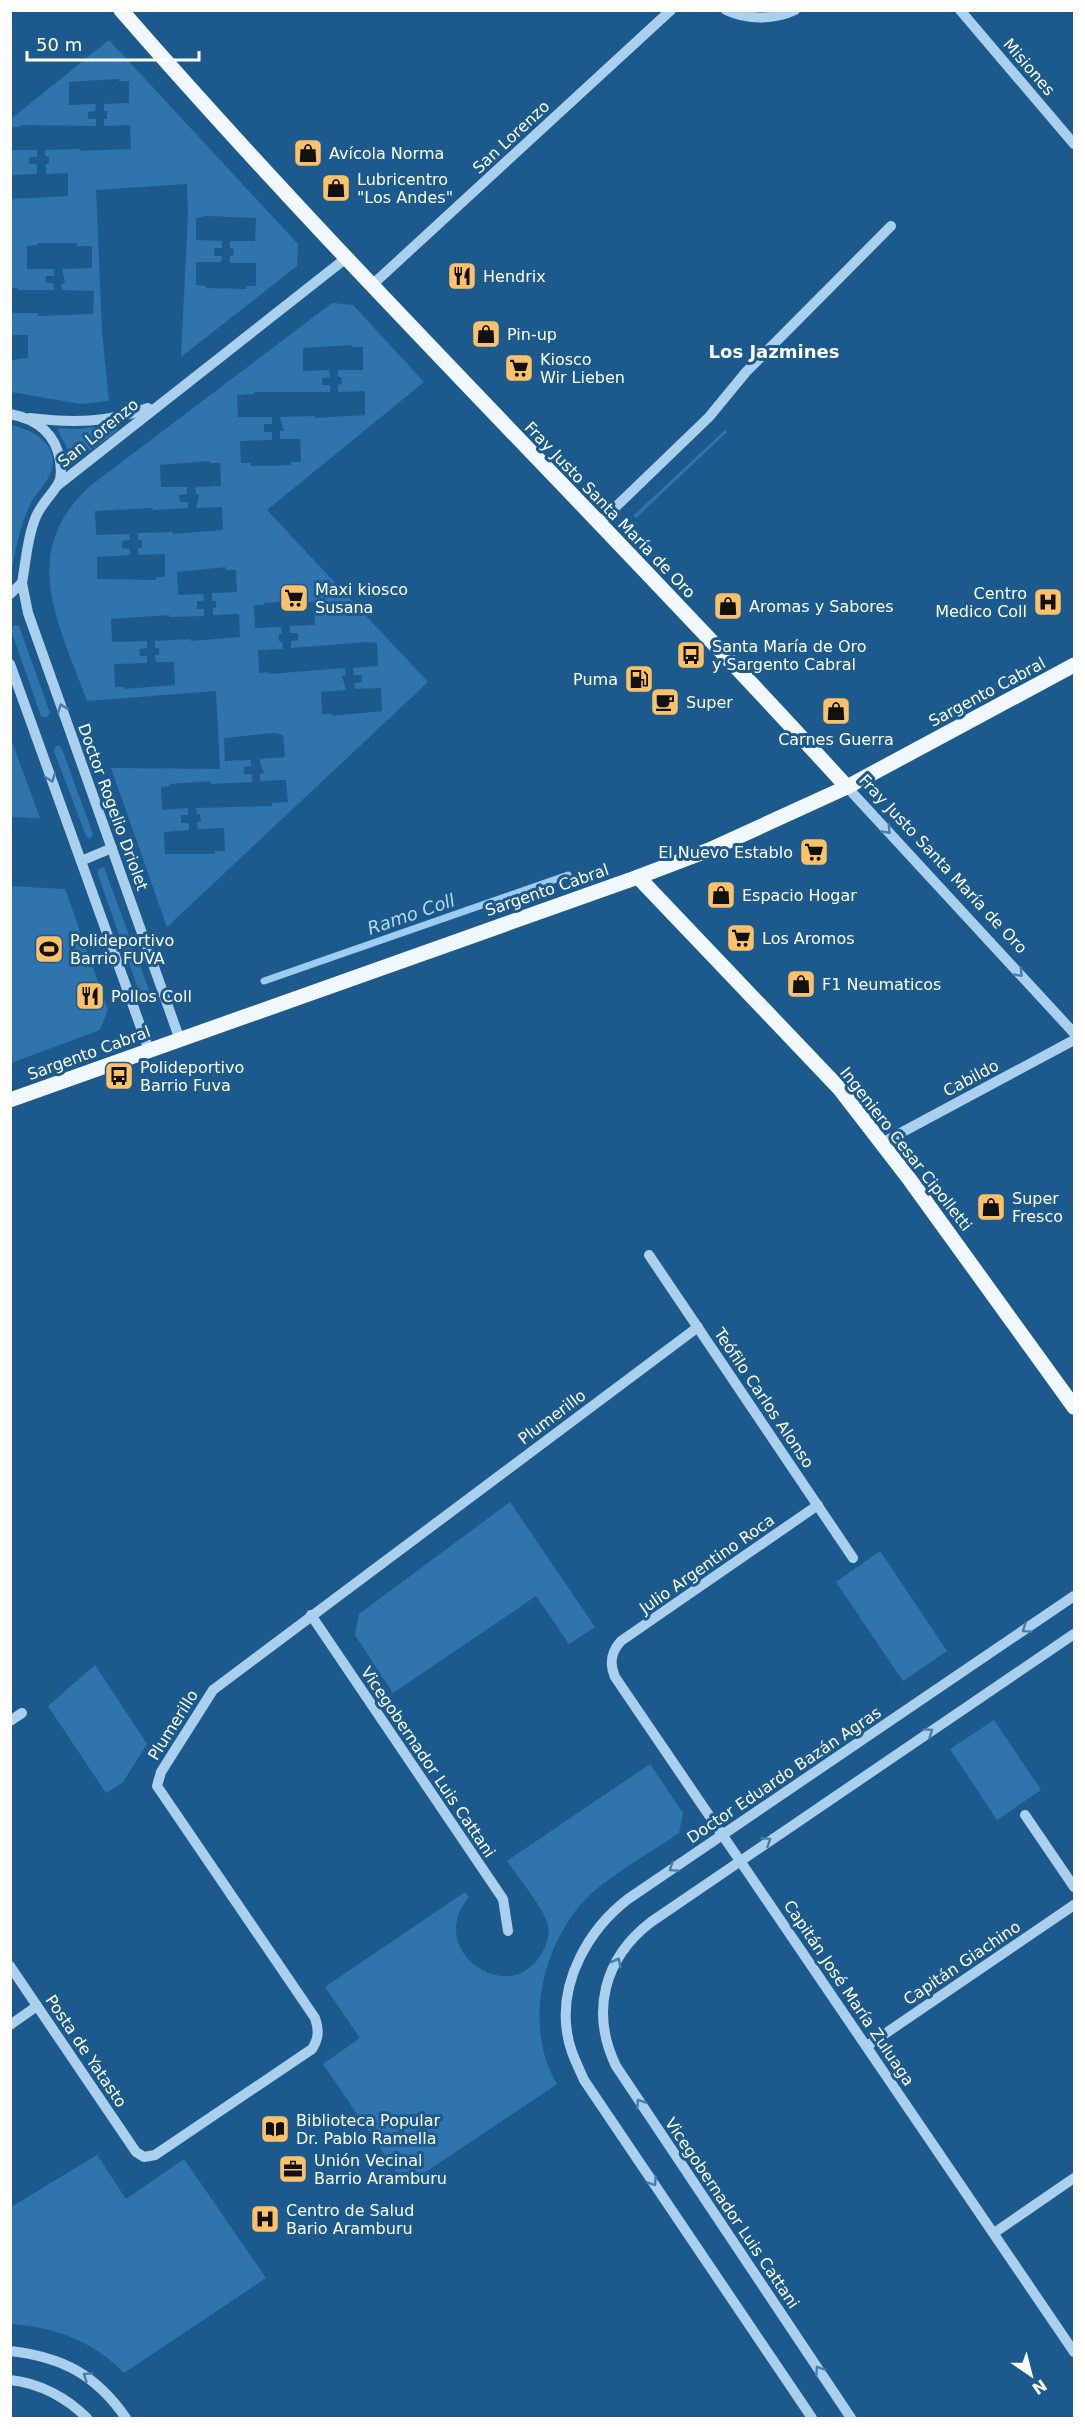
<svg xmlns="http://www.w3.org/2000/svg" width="1085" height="2429" viewBox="0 0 1085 2429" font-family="'DejaVu Sans',sans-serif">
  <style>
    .green { fill: #2f74ac; fill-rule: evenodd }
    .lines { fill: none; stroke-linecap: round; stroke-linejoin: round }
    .stream { stroke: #9dccef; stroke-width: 7 }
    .minor { stroke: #aad0ed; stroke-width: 10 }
    .major { stroke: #f0f7ff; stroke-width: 15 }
    .oneway { stroke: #477daa }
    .labels { text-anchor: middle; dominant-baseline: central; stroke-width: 6; stroke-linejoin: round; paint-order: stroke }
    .street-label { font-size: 16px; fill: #fff; stroke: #1c5a8e }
    .poi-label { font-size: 16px; fill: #fff; stroke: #1c5a8e; text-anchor: start }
    .neighbourhood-label { font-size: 18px; font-weight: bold; fill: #fff; stroke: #1c5a8e }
    .water-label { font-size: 18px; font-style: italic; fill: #b6d9f4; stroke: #1c5a8e }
  </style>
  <rect width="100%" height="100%" fill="#1c5a8e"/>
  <g class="green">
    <path d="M109,40L298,244L297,266L181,357L188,214L187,184L96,190L102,332L109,401L81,404L11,392V360L28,358V335H11V313H38V316L93,314L94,291L62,290L61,284L65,283L62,269L92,268V246H77V243H38L37,245L27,246V269H54V276H46V283H53L54,290H18V288H11V197L12,199L68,196V173L46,174V164H49V157L45,156V150L80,149L81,151L131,149L130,125L104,126V119H107V111H104V104L129,103V81H119V79L69,82V105L96,104L95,111L88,112V119H96V126L20,125V127H11V119ZM206,216L256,218L255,241H230V248L234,249L233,256H230V263H256V286H246V289L206,288V286L196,285V262H221L222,256H214V248H222V241L196,240V218Z"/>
    <path d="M11,150H37V157H29V164H37V174L11,175Z"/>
    <path d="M332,303L353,305L424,382L267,510L428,682L167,927L111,768L220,769L216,691L87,701C59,623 17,553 90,486ZM352,345L353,347H363V370H338V377H341L342,384L338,385V392L365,391V415L315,418V416L280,417L284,431H280V439H300L301,462H291V465L251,466L250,463H241L240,441L272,440V432H264V424H272V417H238L237,395L254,394L255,392H330V385H322V378L330,377L329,370L303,371V348ZM209,461L210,463H220L221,486L195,487L196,494H199L196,508L222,507L223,530L173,534V532L138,533V540H142V548H138V555L165,554V577H156V580L97,579V557L130,555V549L122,548V541L130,540L129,534L96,535L95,511L152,508L153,510L188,508V502H180L179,495L187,494V487H161L160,465ZM226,567V570H236L237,592L212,593V601H216V607L213,608V615L239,614L240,637L191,641L190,639L155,641V648H159V655H155L156,662H174L175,685L125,689V687H115L114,664L147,663V656H140L139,649L147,648V641L112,642L111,619L169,615L170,617L204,616V609H197V601H204L203,594L178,595L177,572ZM304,600V603L314,602L315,625L290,626V633H298V640L291,641V648L367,642L377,643L378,666L353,668L354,675H362V682L354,683L355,689L381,688L382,711L332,716V714H322L321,692L346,690L342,676L346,675L345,668L269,674L268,672L259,673L258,650L283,649L282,642L279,641V634H282L281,627L255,628L254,605H264V603ZM273,733L283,735L285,757L259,759L264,773L260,774V781L286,780L288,802L272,803V806L196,808L197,814H200L201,822H197L198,829L224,828L225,851H215V854H165L164,832L189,830V823H181V815H188V808L162,810L161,787L170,786V784L210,781L211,784L252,782V774H244V767L251,766V760L225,761L224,738Z"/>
    <path d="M11,425C38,431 65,449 47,480C41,490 33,496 29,507C19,528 15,553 11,575Z"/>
    <path d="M116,425L117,431L70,465L66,446L58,431L59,428L78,429Z"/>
    <path d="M725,430L727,432L636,518L633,516Z"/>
    <path d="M14,625L19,626L50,713L46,718L41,716L11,630Z"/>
    <path d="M10,736L40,818L11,817Z"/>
    <path d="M56,746H60L62,749L93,834L90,839L86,836L54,751Z"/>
    <path d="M104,867L149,990L146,996L140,994L98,875V869Z"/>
    <path d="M11,886L65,889L108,1010L100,1030L11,1063Z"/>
    <path d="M510,1502L595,1627L569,1644L536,1596L393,1693L355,1635L359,1614Z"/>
    <path d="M880,1551L947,1651L903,1681L836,1582Z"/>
    <path d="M95,1665L147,1744L123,1782L106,1793L48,1706Z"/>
    <path d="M994,1720L1041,1790L997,1820L950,1749Z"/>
    <path d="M650,1764L683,1813L679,1833C653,1851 624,1867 599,1887C545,1930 520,2023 557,2084L402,2188L400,2177L323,2064L360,2038L325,1987L465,1892L469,1897C423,1952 512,2009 542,1953C547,1944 551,1932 547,1922C541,1905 518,1877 507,1861Z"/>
    <path d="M97,2155L126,2199L184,2159L266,2278L124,2373C93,2341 55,2327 11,2324V2207Z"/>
  </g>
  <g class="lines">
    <path class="stream" d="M264,981L568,875"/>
    <g class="minor">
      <path d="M726,10C747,20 774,20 795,10"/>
      <path d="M960,10L1074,144"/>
      <path d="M371,286L671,10"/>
      <path d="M10,414C37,419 56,434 60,461C61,469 62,477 58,484C51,496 40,505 35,519C27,539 26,561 22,583L10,594"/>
      <path d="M30,418C71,423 109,423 148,408"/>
      <path d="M58,485L345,259"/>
      <path d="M599,523L709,417L746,372L891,226"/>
      <path d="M22,583L28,613L180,1040"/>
      <path d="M10,664L149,1050"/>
      <path d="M847,787L1074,1033"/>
      <path d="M81,861L112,848"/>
      <path d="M882,1143L1074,1040"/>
      <path d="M649,1255L853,1558"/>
      <path d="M818,1505L621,1641C611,1652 609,1663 615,1677L1074,2352"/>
      <path d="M311,1615L503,1899L508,1931"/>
      <path d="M10,1721L22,1713"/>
      <path d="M1025,1815L1074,1887"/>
      <path d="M10,1966L136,2152L144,2157L155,2155L312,2049C319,2038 319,2030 315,2018L157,1786L161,1772L213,1690L698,1327"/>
      <path d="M10,2025L37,2006"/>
      <path d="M867,2046L1074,1905"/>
      <path d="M994,2233L1074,2178"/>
      <path d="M10,2351C63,2357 96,2375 126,2418"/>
      <path d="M10,2380C40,2383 67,2398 87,2418"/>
      <path d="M812,2418L584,2080C577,2064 569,2049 567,2032C559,1981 589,1929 628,1899L1074,1596"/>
      <path d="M851,2418L616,2066C590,2012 604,1958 651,1922L1074,1634"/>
    </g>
    <g class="major">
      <path d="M121,10C354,278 609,525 847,787"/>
      <path d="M638,877L839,1088L910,1180L1074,1407"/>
      <path d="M10,1100L638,877L709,850L847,787L1074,665"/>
    </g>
  </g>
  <defs><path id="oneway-chevron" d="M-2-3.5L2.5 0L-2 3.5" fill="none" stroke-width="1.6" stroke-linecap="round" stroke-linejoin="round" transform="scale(1.5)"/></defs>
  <g class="oneway">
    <use href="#oneway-chevron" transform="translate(62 708) rotate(-110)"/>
    <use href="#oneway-chevron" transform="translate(51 778) rotate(70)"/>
    <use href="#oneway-chevron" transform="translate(887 830) rotate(47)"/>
    <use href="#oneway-chevron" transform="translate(1019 973) rotate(47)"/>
    <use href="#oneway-chevron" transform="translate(1026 1629) rotate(146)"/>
    <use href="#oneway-chevron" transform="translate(929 1732) rotate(-34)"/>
    <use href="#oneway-chevron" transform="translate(767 1841) rotate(-34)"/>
    <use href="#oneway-chevron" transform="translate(673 1868) rotate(146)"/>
    <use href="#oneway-chevron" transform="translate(617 1962) rotate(-62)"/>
    <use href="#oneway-chevron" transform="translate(640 2103) rotate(-124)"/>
    <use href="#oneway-chevron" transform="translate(653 2182) rotate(56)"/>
    <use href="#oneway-chevron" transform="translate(819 2370) rotate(-124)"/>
    <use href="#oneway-chevron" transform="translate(87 2376) rotate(-145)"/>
  </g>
  <defs>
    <g id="shop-square" transform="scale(1.5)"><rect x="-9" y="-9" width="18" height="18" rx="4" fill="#fdc268" stroke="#1c5a8e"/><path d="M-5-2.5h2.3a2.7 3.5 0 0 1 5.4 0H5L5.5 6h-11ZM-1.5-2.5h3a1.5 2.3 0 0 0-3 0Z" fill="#111"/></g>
    <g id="restaurant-square" transform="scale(1.5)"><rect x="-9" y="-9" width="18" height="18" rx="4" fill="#fdc268" stroke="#1c5a8e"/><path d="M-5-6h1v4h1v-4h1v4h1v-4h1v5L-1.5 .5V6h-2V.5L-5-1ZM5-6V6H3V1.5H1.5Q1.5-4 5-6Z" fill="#111"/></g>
    <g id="supermarket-square" transform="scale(1.5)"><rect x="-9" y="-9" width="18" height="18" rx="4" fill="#fdc268" stroke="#1c5a8e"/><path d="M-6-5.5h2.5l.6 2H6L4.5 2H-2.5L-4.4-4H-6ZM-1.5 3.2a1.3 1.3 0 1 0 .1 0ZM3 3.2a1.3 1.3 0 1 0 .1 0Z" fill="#111"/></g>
    <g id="hospital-square" transform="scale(1.5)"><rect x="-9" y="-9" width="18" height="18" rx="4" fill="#fdc268" stroke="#1c5a8e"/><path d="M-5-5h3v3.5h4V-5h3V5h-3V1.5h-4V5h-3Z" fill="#111"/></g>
    <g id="bus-square" transform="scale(1.5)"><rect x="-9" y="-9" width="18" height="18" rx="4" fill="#fdc268" stroke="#1c5a8e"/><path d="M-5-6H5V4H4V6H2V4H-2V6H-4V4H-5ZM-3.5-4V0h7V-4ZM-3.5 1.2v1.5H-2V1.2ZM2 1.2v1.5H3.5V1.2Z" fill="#111"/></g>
    <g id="fuel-square" transform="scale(1.5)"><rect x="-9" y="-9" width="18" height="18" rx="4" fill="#fdc268" stroke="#1c5a8e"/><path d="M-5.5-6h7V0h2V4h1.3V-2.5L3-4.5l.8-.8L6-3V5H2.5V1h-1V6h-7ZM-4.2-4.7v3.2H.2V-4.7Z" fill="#111"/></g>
    <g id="cafe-square" transform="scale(1.5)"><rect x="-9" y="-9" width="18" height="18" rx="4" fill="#fdc268" stroke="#1c5a8e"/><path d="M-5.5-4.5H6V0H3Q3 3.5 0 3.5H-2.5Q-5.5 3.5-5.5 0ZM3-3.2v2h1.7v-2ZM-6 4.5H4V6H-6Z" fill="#111"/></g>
    <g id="stadium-square" transform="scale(1.5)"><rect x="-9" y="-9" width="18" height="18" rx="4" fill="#fdc268" stroke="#1c5a8e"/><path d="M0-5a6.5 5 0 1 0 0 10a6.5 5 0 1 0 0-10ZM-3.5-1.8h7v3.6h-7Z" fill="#111"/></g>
    <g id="library-square" transform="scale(1.5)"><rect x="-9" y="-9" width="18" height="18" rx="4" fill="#fdc268" stroke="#1c5a8e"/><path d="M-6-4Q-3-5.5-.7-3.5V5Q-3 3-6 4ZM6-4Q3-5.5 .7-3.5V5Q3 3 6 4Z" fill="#111"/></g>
    <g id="office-square" transform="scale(1.5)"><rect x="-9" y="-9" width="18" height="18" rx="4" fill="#fdc268" stroke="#1c5a8e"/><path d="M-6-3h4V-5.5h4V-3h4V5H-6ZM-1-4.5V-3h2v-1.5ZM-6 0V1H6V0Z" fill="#111"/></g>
  </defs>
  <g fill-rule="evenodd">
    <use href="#shop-square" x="308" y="153"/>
    <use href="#shop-square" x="336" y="188"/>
    <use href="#restaurant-square" x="462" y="276"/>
    <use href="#shop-square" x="486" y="334"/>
    <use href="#supermarket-square" x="519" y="368"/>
    <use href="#supermarket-square" x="294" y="598"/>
    <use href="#hospital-square" x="1048" y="602"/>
    <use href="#shop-square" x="728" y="606"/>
    <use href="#bus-square" x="691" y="655"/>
    <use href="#fuel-square" x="639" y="679"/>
    <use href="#cafe-square" x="665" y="702"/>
    <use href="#shop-square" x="836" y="711"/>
    <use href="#supermarket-square" x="814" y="852"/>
    <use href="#shop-square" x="721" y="895"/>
    <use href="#supermarket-square" x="741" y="938"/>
    <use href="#stadium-square" x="49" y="949"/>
    <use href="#shop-square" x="801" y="984"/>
    <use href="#restaurant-square" x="90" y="996"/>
    <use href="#bus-square" x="119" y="1076"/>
    <use href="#shop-square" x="991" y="1207"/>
    <use href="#library-square" x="275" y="2129"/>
    <use href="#office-square" x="293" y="2169"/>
    <use href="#hospital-square" x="265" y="2219"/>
  </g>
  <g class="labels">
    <g class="street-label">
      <text transform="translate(1029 67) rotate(49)">Misiones</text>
      <text transform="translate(511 137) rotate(-43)">San Lorenzo</text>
      <text transform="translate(98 433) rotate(-39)">San Lorenzo</text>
      <text transform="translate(610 510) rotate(46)">Fray Justo Santa María de Oro</text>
      <text transform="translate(987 692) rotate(-28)">Sargento Cabral</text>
      <text transform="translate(113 807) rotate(70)">Doctor Rogelio Driolet</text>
      <text transform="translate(943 864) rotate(47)">Fray Justo Santa María de Oro</text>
      <text transform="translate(547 890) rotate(-19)">Sargento Cabral</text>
      <text transform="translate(89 1053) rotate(-20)">Sargento Cabral</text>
      <text transform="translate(971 1078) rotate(-28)">Cabildo</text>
      <text transform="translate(906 1149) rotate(52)">Ingeniero Cesar Cipolletti</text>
      <text transform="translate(764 1398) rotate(56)">Teófilo Carlos Alonso</text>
      <text transform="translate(552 1417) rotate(-37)">Plumerillo</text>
      <text transform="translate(707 1564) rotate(-35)">Julio Argentino Roca</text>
      <text transform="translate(173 1725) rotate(-58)">Plumerillo</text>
      <text transform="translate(428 1762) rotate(56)">Vicegobernador Luis Cattani</text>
      <text transform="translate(784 1775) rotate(-34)">Doctor Eduardo Bazán Agras</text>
      <text transform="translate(962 1963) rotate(-34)">Capitán Giachino</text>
      <text transform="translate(849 1993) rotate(56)">Capitán José María Zuluaga</text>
      <text transform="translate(86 2051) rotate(56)">Posta de Yatasto</text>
      <text transform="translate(732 2213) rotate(56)">Vicegobernador Luis Cattani</text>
    </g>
    <g class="poi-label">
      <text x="329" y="153">Avícola Norma</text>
      <text x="357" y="179">Lubricentro<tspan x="357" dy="18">"Los Andes"</tspan></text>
      <text x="483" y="276">Hendrix</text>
      <text x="507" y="334">Pin-up</text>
      <text x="540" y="359">Kiosco<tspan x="540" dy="18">Wir Lieben</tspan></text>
      <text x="315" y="589">Maxi kiosco<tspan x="315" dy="18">Susana</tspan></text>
      <text x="1027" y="593" text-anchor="end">Centro<tspan x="1027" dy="18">Medico Coll</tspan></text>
      <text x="749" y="606">Aromas y Sabores</text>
      <text x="712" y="646">Santa María de Oro<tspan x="712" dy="18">y Sargento Cabral</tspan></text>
      <text x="618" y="679" text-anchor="end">Puma</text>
      <text x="686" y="702">Super</text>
      <text x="836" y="739" text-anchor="middle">Carnes Guerra</text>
      <text x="793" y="852" text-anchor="end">El Nuevo Establo</text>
      <text x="742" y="895">Espacio Hogar</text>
      <text x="762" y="938">Los Aromos</text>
      <text x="70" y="940">Polideportivo<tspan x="70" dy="18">Barrio FUVA</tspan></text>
      <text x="822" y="984">F1 Neumaticos</text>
      <text x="111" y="996">Pollos Coll</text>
      <text x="140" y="1067">Polideportivo<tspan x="140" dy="18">Barrio Fuva</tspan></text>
      <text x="1012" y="1198">Super<tspan x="1012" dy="18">Fresco</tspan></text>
      <text x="296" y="2120">Biblioteca Popular<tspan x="296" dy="18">Dr. Pablo Ramella</tspan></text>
      <text x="314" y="2160">Unión Vecinal<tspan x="314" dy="18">Barrio Aramburu</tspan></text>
      <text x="286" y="2210">Centro de Salud<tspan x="286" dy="18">Bario Aramburu</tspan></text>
    </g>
    <g class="neighbourhood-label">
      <text x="774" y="351">Los Jazmines</text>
    </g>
    <g class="water-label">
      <text transform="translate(411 914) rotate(-19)">Ramo Coll</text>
    </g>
  </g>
  <rect width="1085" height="2429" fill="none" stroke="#ffffff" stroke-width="24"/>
  <g transform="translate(1031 2375) rotate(145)" stroke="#1c5a8e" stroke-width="4.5" paint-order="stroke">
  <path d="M0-4.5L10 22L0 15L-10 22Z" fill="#ffffff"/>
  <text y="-9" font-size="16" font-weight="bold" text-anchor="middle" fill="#ffffff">N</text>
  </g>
  <path d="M27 51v9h172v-9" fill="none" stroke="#ffffff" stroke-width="3"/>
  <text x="36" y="51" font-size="18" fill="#ffffff" stroke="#1c5a8e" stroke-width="4.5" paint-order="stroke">50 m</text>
</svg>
